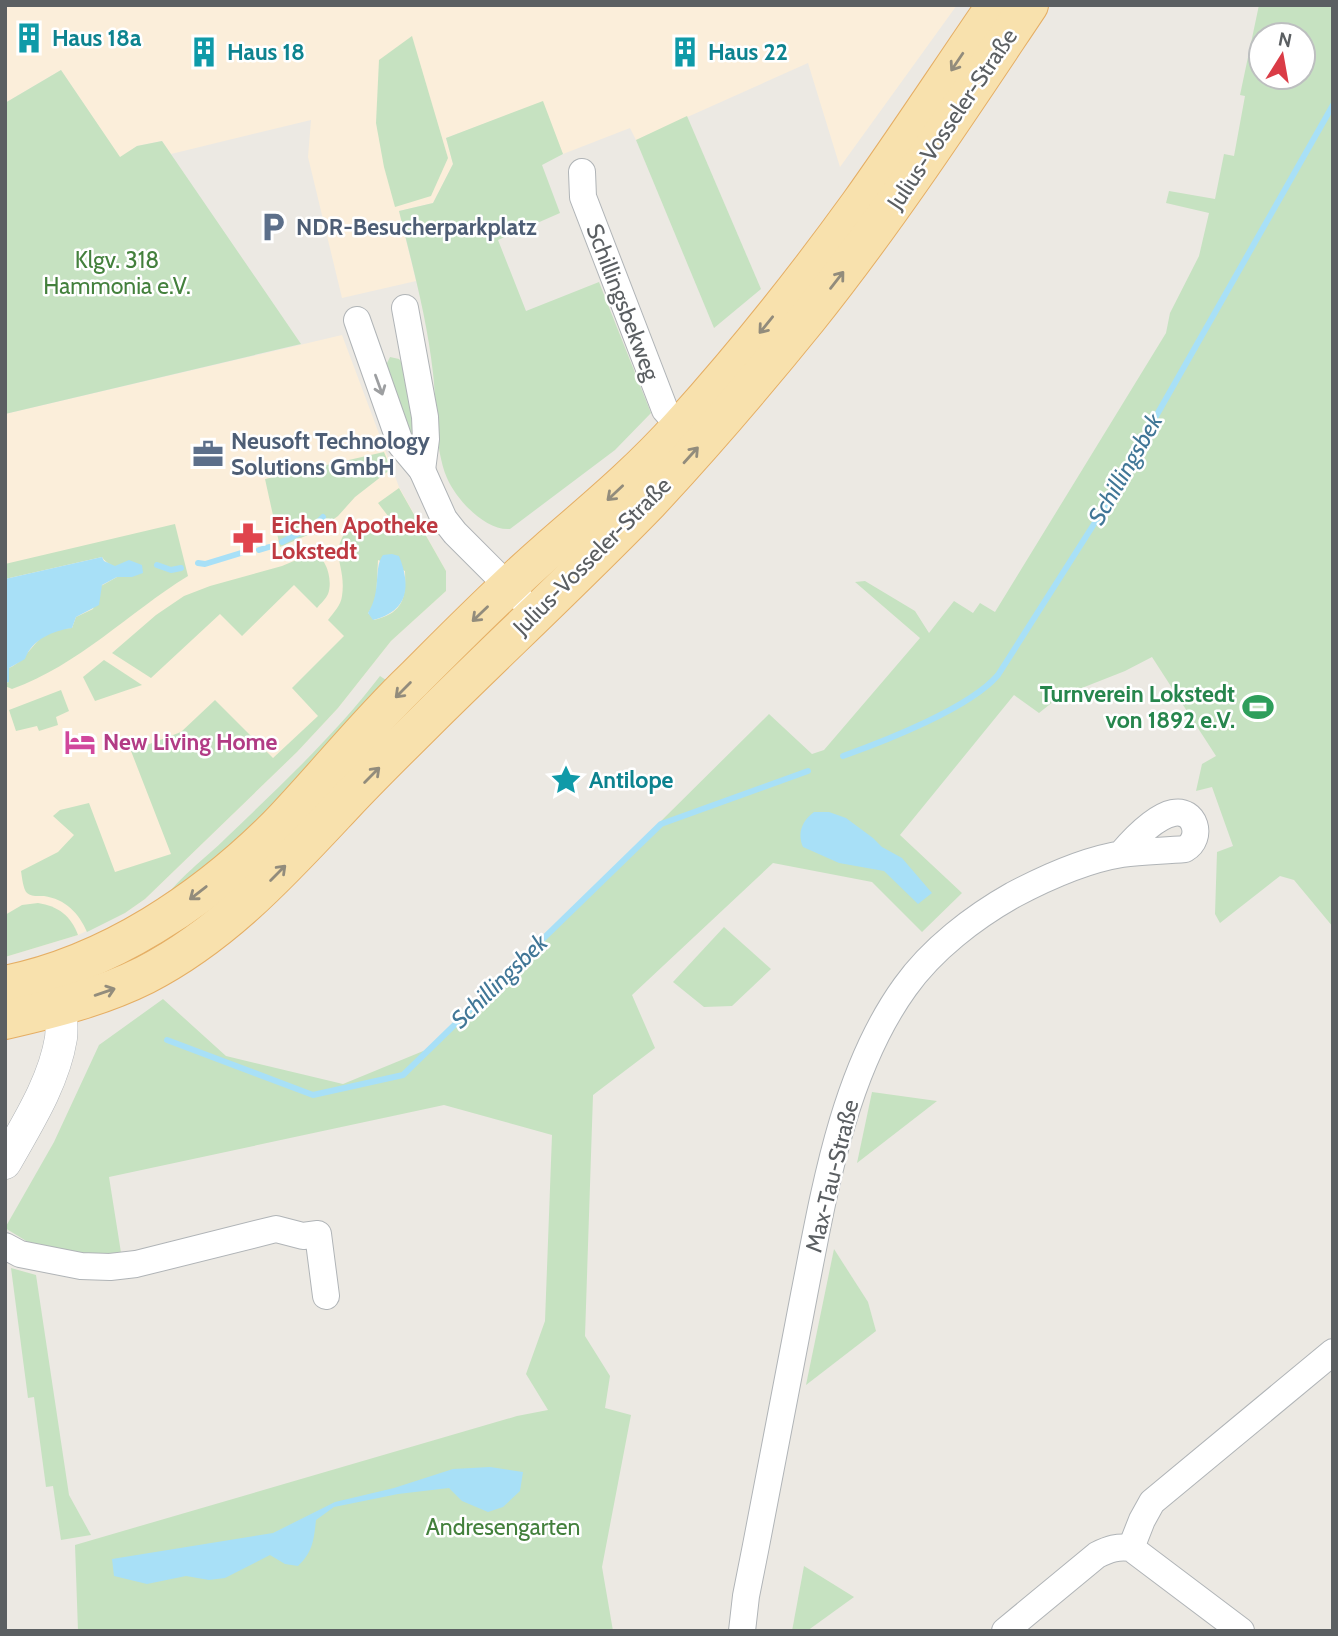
<svg xmlns="http://www.w3.org/2000/svg" width="1338" height="1636" viewBox="0 0 1338 1636" font-family="Cabin,sans-serif">
  <style>
    .commercial { fill: #fbeeda }
    .green { fill: #c6e2c1; fill-rule: evenodd }
    .water { fill: #a8e0f7 }
    .lines { fill: none; stroke-linecap: round; stroke-linejoin: round }
    .stream { stroke: #a8e0f7; stroke-width: 6 }
    .minor-casing { stroke: #b0b4b7; stroke-width: 28 }
    .tertiary-casing { stroke: #b0b4b7; stroke-width: 33 }
    .primary-casing { stroke: #e5ae64; stroke-width: 40 }
    .minor { stroke: #fff; stroke-width: 26 }
    .tertiary { stroke: #fff; stroke-width: 32 }
    .primary { stroke: #f8e1ad; stroke-width: 38 }
    .oneway { stroke: #928c7c }
    .oneway2 { stroke: #9d9fa1 }
    .labels { text-anchor: middle; dominant-baseline: central; stroke-width: 5; stroke-linejoin: round; paint-order: stroke }
    .culture-label { font-size: 23px; font-weight: bold; fill: #0d838f; stroke: #fff; text-anchor: start }
    .street-label { font-size: 23px; fill: #5b5f62; stroke: #fff }
    .service-label { font-size: 23px; font-weight: bold; fill: #4e5e75; stroke: #fff; text-anchor: start }
    .park-label { font-size: 23px; fill: #43803c; stroke: #fff }
    .health-label { font-size: 23px; font-weight: bold; fill: #be3a42; stroke: #fff; text-anchor: start }
    .leisure-label { font-size: 23px; font-weight: bold; fill: #27864d; stroke: #fff; text-anchor: end }
    .hotel-label { font-size: 23px; font-weight: bold; fill: #b23c85; stroke: #fff; text-anchor: start }
    .water-label { font-size: 24px; font-style: italic; fill: #417797; stroke: #fff }
  </style>
  <rect width="100%" height="100%" fill="#ece9e3"/>
  <g class="commercial">
    <path d="M5,5H957L840,167L808,63L636,140L630,128L563,154L542,102L446,138L453,164L433,203L399,211L416,281L342,298L308,157L311,120L171,154L162,141L137,146L120,158L61,70L5,103Z"/>
    <path d="M342,335L399,487L446,571V591L391,641L338,708L297,752L145,899L125,913L78,935L5,957V414Z"/>
  </g>
  <g class="green">
    <path d="M1259,5H1333V927L1294,880L1280,876L1220,923L1215,914L1217,852L1233,846L1212,787L1196,791L1202,764L1216,756L1152,657L1125,671L1059,697L1039,713L1014,695L900,835L962,893L922,932L872,882L773,863L632,995L655,1048L593,1095L585,1336L610,1376L605,1408L631,1415L602,1567L613,1631H78L75,1545L517,1416L548,1410L526,1374L545,1321L552,1135L444,1105L109,1177L122,1259L36,1247L5,1228L54,1142L99,1045L163,999L226,1056L343,1084L433,1047L769,714L812,754L824,750L920,638L855,582L865,581L915,611L929,633L954,601L973,613L980,603L995,612L1166,333L1170,313L1199,256L1209,213L1166,203L1169,191L1215,199L1224,154L1234,156L1245,96L1240,95ZM1261,35H1303V77H1261Z"/>
    <path d="M412,36L448,158L431,196L395,207L384,167L376,123L379,60Z"/>
    <path d="M61,70L120,157L137,146L162,141L301,344L5,414V103Z"/>
    <path d="M543,101L563,154L542,165L560,213L498,240L526,311L599,282L651,413L615,450L510,529C485,531 456,499 447,478C434,446 437,407 433,373C427,318 412,264 399,211L433,203L453,164L446,138Z"/>
    <path d="M687,116L761,289L714,328L636,140Z"/>
    <path d="M390,357L399,359L407,370L417,441L409,439L385,367Z"/>
    <path d="M384,452L391,469L355,497L338,516L317,531L280,547L265,479Z"/>
    <path d="M399,488L446,571V591L391,641L338,708L297,752L145,899L125,913L87,932C79,913 65,899 44,896C39,896 31,897 27,893C23,889 22,877 21,871L58,852L74,835L53,816L60,810L89,803L115,872L171,854L131,751L181,732L215,700L273,758L318,716L292,688L344,636L328,620C334,612 341,605 342,596C347,562 325,553 353,523L364,535L388,516L378,503ZM378,560L405,571C406,599 403,613 374,620L368,613L376,601Z"/>
    <path d="M175,524L188,576C128,613 79,665 12,689L5,686V683L9,682V668C27,661 35,636 54,630C60,629 66,628 72,628L76,617L93,609L101,586L117,577H132C124,572 106,564 102,557L5,579V564Z"/>
    <path d="M313,553C327,557 333,581 328,594C326,599 320,604 317,608L294,585L242,636L220,614L151,678L112,653L156,615L184,596L210,586L282,566Z"/>
    <path d="M104,660L142,685L95,701L83,677Z"/>
    <path d="M380,676L389,682L286,799L159,906C177,878 204,860 227,837C280,786 335,735 380,676Z"/>
    <path d="M61,690L69,711L56,717L58,725L39,731L37,726L16,731L9,710Z"/>
    <path d="M38,903C58,906 71,916 78,935L5,957V915L22,905Z"/>
    <path d="M724,927L771,969L732,1006L704,1007L673,982Z"/>
    <path d="M872,1092L937,1101L857,1163Z"/>
    <path d="M834,1249L868,1302L876,1331L806,1385Z"/>
    <path d="M11,1268L36,1275L69,1495L91,1535L61,1540L53,1486L46,1487L34,1397L28,1398Z"/>
    <path d="M804,1566L854,1597L807,1631H792Z"/>
  </g>
  <g class="water">
    <path d="M392,554L399,556C411,586 409,611 373,620L368,613C382,591 373,568 383,555Z"/>
    <path d="M102,557L104,561L115,566L129,560L142,565L143,573L132,577H117L102,585L99,605L76,617L72,628C53,631 32,639 25,659L9,668V682L5,683V579Z"/>
    <path d="M814,812H829L846,818L873,838L882,847L902,858L932,893L918,904L884,871L839,863L803,847C797,833 802,821 814,812Z"/>
    <path d="M490,1467L523,1472L520,1491L503,1507L488,1512L462,1501L449,1488L398,1494L334,1507L316,1520C314,1539 313,1552 298,1566L285,1564L270,1555L225,1578L209,1580L186,1576L147,1584L114,1576L112,1559L273,1533L335,1502L394,1488L453,1469Z"/>
  </g>
  <g class="lines">
    <g class="stream">
      <path d="M282,542L315,525L323,517"/>
      <path d="M259,550L269,547"/>
      <path d="M198,563L205,564L241,553"/>
      <path d="M157,565L171,570L181,568"/>
      <path d="M843,756C885,741 970,708 998,675L1101,513L1333,105"/>
      <path d="M167,1040L313,1095L403,1075L661,824L808,771"/>
    </g>
    <g class="minor-casing">
      <g id="minor">
        <path d="M582,172L583,197L665,410L680,427"/>
        <path d="M405,308L425,417L426,439L422,470"/>
        <path d="M357,320L401,445L422,470L444,519L455,533L519,597"/>
        <path d="M5,1246L20,1254L81,1266L110,1267L136,1264L276,1229L303,1236L318,1234L326,1296"/>
        <path d="M1131,1548L1142,1520L1152,1502L1333,1352"/>
        <path d="M742,1631L746,1596C766,1496 785,1396 804,1295C824,1193 843,1073 905,987C932,949 974,917 1013,895C1047,877 1084,860 1122,854C1142,851 1164,851 1185,849C1204,838 1195,808 1173,813C1154,817 1133,840 1121,854"/>
        <path d="M1005,1631L1097,1555C1109,1549 1118,1546 1131,1548L1241,1631"/>
      </g>
    </g>
    <g class="tertiary-casing">
      <path id="tertiary" d="M5,1163C27,1124 54,1082 61,1038C63,1019 59,1002 55,984"/>
    </g>
    <g class="primary-casing">
      <g id="primary">
        <path d="M5,985C109,964 204,900 278,826C324,778 365,726 413,680C456,637 500,592 546,552C594,510 638,474 681,426C744,356 804,281 859,205C906,139 950,72 996,5"/>
        <path d="M5,1020C53,1009 101,997 145,975C225,934 285,867 345,803C374,772 404,743 433,714C505,643 579,574 649,502C704,443 757,381 808,318C888,218 958,111 1029,5"/>
      </g>
    </g>
    <use href="#minor" class="minor"/>
    <use href="#tertiary" class="tertiary"/>
    <use href="#primary" class="primary"/>
  </g>
  <defs><path id="oneway-shaft" d="M-6 0H5M1.5-3L5.5 0L1.5 3" fill="none" stroke-width="1.6" stroke-linecap="round" stroke-linejoin="round" transform="scale(1.75)"/></defs>
  <g class="oneway">
    <use href="#oneway-shaft" transform="translate(957 62) rotate(124)"/>
    <use href="#oneway-shaft" transform="translate(837 280) rotate(-52)"/>
    <use href="#oneway-shaft" transform="translate(766 325) rotate(129)"/>
    <use href="#oneway-shaft" transform="translate(691 455) rotate(-48)"/>
    <use href="#oneway-shaft" transform="translate(615 493) rotate(137)"/>
    <use href="#oneway-shaft" transform="translate(480 614) rotate(136)"/>
    <use href="#oneway-shaft" transform="translate(403 690) rotate(135)"/>
    <use href="#oneway-shaft" transform="translate(372 775) rotate(-45)"/>
    <use href="#oneway-shaft" transform="translate(278 873) rotate(-45)"/>
    <use href="#oneway-shaft" transform="translate(198 893) rotate(142)"/>
    <use href="#oneway-shaft" transform="translate(105 992) rotate(-19)"/>
  </g>
  <use class="oneway2" href="#oneway-shaft" transform="translate(379 385) rotate(70)"/>
  <defs>
    <g id="building-bare" transform="scale(2.415)"><path d="M-4-6H4V6H1V3H-1V6H-4ZM-2.5-4.3h1.7v1.8h-1.7ZM.8-4.3h1.7v1.8H.8ZM-2.5-1h1.7V.8h-1.7ZM.8-1h1.7V.8H.8Z" fill="#0f9aa8" stroke="#fff" stroke-width="2.5" paint-order="stroke"/></g>
    <g id="parking-bare" transform="scale(2.415)"><path d="M-3.5-5.5H1a3.5 3.5 0 0 1 0 7H-1V5.5H-3.5ZM-1-3.4V-.6H.8a1.4 1.4 0 0 0 0-2.8Z" fill="#5c6f8a" stroke="#fff" stroke-width="2.5" paint-order="stroke"/></g>
    <g id="office-bare" transform="scale(2.415)"><path d="M-6-3h4V-5.5h4V-3h4V5H-6ZM-1-4.5V-3h2v-1.5ZM-6 0V1H6V0Z" fill="#5c6f8a" stroke="#fff" stroke-width="2.5" paint-order="stroke"/></g>
    <g id="pharmacy-bare" transform="scale(2.415)"><path d="M-2-6h4v4h4v4h-4v4h-4v-4h-4v-4h4Z" fill="#e0444e" stroke="#fff" stroke-width="2.5" paint-order="stroke"/></g>
    <g id="stadium-bare" transform="scale(2.415)"><path d="M0-5a6.5 5 0 1 0 0 10a6.5 5 0 1 0 0-10ZM-3.5-1.8h7v3.6h-7Z" fill="#2e9e5b" stroke="#fff" stroke-width="2.5" paint-order="stroke"/></g>
    <g id="hotel-bare" transform="scale(2.415)"><path d="M-6-4.5h1.5V1H6V5H4.5V3h-9V5H-6ZM-4 0a1.8 1.8 0 1 1 3.6 0ZM.5 0V-2.5h3Q6-2.5 6 0Z" fill="#d1479c" stroke="#fff" stroke-width="2.5" paint-order="stroke"/></g>
    <g id="sight-bare" transform="scale(2.415)"><path d="M0-6L1.8-2.2L6-1.7L2.9 1.2L3.7 5.4L0 3.3L-3.7 5.4L-2.9 1.2L-6-1.7L-1.8-2.2Z" fill="#0f9aa8" stroke="#fff" stroke-width="2.5" paint-order="stroke"/></g>
  </defs>
  <g fill-rule="evenodd">
    <use href="#building-bare" x="29" y="38"/>
    <use href="#building-bare" x="204" y="52"/>
    <use href="#building-bare" x="685" y="52"/>
    <use href="#parking-bare" x="273" y="227"/>
    <use href="#office-bare" x="208" y="454"/>
    <use href="#pharmacy-bare" x="248" y="538"/>
    <use href="#stadium-bare" x="1258" y="707"/>
    <use href="#hotel-bare" x="80" y="742"/>
    <use href="#sight-bare" x="566" y="780"/>
  </g>
  <g class="labels">
    <g class="culture-label">
      <text x="52" y="38">Haus 18a</text>
      <text x="227" y="52">Haus 18</text>
      <text x="708" y="52">Haus 22</text>
      <text x="589" y="780">Antilope</text>
    </g>
    <g class="street-label">
      <text transform="translate(952 119) rotate(-56)">Julius-Vosseler-Straße</text>
      <text transform="translate(623 302) rotate(69)">Schillingsbekweg</text>
      <text transform="translate(592 556) rotate(-45)">Julius-Vosseler-Straße</text>
      <text transform="translate(832 1176) rotate(-76)">Max-Tau-Straße</text>
    </g>
    <g class="service-label">
      <text x="296" y="227">NDR-Besucherparkplatz</text>
      <text x="231" y="441">Neusoft Technology<tspan x="231" dy="26">Solutions GmbH</tspan></text>
    </g>
    <g class="park-label">
      <text x="117" y="260">Klgv. 318<tspan x="117" dy="26">Hammonia e.V.</tspan></text>
      <text x="503" y="1527">Andresengarten</text>
    </g>
    <g class="health-label">
      <text x="271" y="525">Eichen Apotheke<tspan x="271" dy="26">Lokstedt</tspan></text>
    </g>
    <g class="leisure-label">
      <text x="1235" y="694">Turnverein Lokstedt<tspan x="1235" dy="26">von 1892 e.V.</tspan></text>
    </g>
    <g class="hotel-label">
      <text x="103" y="742">New Living Home</text>
    </g>
    <g class="water-label">
      <text transform="translate(1125 469) rotate(-60)">Schillingsbek</text>
      <text transform="translate(499 981) rotate(-44)">Schillingsbek</text>
    </g>
  </g>
  <rect width="1338" height="1636" fill="none" stroke="#5b5f62" stroke-width="14"/>
  <g transform="translate(1282 56) rotate(11)"><circle r="33" fill="#ffffff" stroke="#bdbfc0" stroke-width="2"/>
  <path d="M0-5L12 26L0 18L-12 26Z" fill="#da3c46"/>
  <text y="-10" font-size="19" font-weight="bold" text-anchor="middle" fill="#5b5f62">N</text>
  </g>
</svg>
